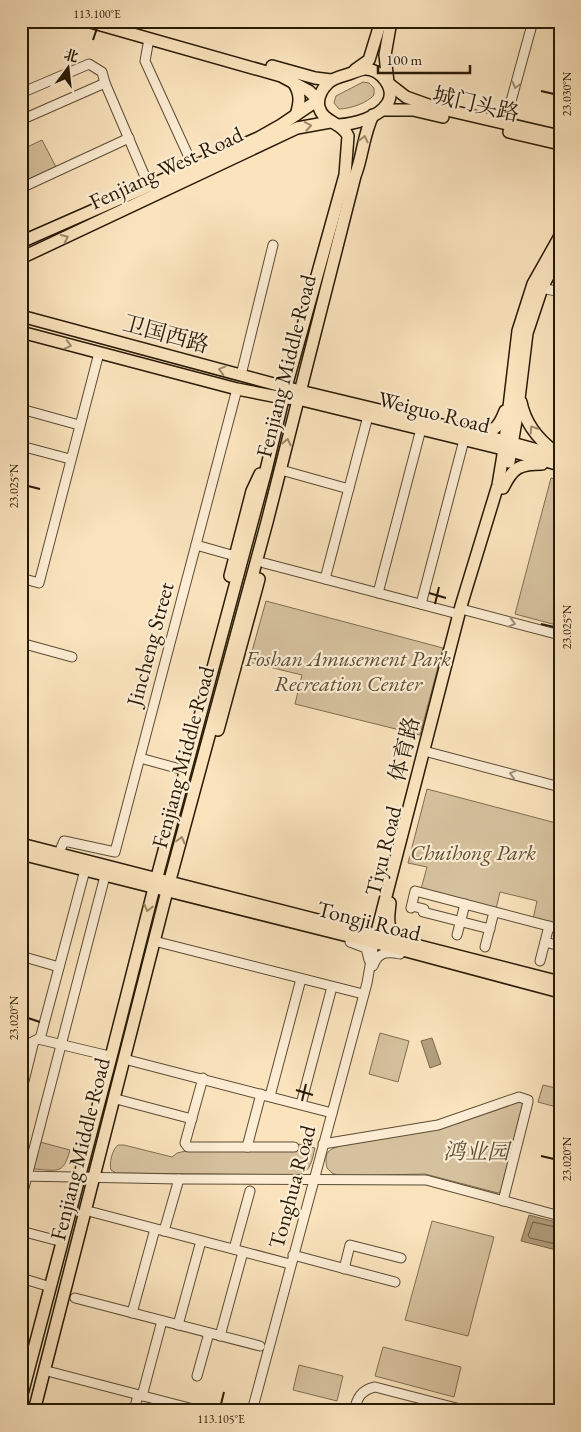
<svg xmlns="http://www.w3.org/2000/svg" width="581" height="1432" viewBox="0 0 581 1432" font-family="'EB Garamond','Noto Serif SC',serif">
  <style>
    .green { fill: #d6c19e; stroke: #7f6e52 }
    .water { fill: #b39f7e; stroke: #7b6a4e }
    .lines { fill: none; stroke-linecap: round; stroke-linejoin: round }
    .shore { stroke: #6e5c42; stroke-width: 1 }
    .minor-casing { stroke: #5c4c33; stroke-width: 11 }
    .major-casing { stroke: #281a05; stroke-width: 14 }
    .minor { stroke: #fcedd4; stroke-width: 9 }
    .major { stroke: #fae3bd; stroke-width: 11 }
    .oneway { stroke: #9d8e77 }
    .oneway2 { stroke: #9c896a }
    .ticks { fill: none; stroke: #281a05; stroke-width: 2 }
    .labels { text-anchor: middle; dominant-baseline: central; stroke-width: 4.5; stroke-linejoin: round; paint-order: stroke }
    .street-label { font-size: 22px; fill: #281a05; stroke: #fcedd4 }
    .park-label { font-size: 22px; font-style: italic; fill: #5c4c33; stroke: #fcedd4 }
    .neatline { fill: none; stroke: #281a05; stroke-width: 2 }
    .ticks-label { font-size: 12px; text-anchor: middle; fill: #281a05 }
  </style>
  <rect width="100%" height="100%" fill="#fae3bd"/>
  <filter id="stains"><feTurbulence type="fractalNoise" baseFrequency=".004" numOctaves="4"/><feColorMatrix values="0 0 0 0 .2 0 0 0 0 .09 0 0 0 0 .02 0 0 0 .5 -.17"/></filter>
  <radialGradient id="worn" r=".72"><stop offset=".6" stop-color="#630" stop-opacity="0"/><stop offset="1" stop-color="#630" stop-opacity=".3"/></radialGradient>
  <g class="green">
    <path d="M363,82L369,83L374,88V95C367,103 350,109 339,109L334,103L336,96Z"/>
    <path d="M42,140L57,169L21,185V150Z"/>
    <path d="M551,478L560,480V626L515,614Z"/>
    <path d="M266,601L443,648L420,735L295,704L302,675L249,662Z"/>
    <path d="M427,789L560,824V926L533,919L537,901L500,892L496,909L421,889L427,867L408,863Z"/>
    <path d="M380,1033L409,1041L398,1082L369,1074Z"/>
    <path d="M543,1085L560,1089V1108L538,1102Z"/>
    <path d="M519,1099L524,1102L501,1191L498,1193L425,1174L340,1176L332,1173L327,1168C323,1149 331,1149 346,1144L439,1127Z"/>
    <path d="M40,1142L70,1150C63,1176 57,1170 33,1169Z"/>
    <path d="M299,1144L315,1148C312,1160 311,1171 299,1175L116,1173L111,1170C109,1163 112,1150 118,1145H124L172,1157L177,1153L186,1151L296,1150Z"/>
    <path d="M432,1221L494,1237L468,1336L405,1320Z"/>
    <path d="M383,1347L461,1367L454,1397L375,1376Z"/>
    <path d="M299,1365L343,1376L337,1401L293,1390Z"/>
  </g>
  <g class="water">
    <path d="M432,1038L441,1064L430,1068L421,1041Z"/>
    <path d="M529,1215L560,1223V1251L521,1241Z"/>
  </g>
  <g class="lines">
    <path class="shore" d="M560,1228L533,1222L528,1236L530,1238L560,1245"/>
    <g class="minor-casing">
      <g id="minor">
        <path d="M149,39L145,61L193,166"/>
        <path d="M21,93L89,64L102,72L105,83L149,186"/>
        <path d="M21,120L105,83"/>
        <path d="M505,123L533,21"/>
        <path d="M21,188L129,138"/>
        <path d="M542,288L560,292"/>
        <path d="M241,375L273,245"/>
        <path d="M21,409L79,425"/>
        <path d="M21,446L70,459"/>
        <path d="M281,470L349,489"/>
        <path d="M196,545L235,556"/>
        <path d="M264,563L458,614"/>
        <path d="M21,578L39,583L99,353"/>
        <path d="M325,579L368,416"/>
        <path d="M378,593L421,429"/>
        <path d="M421,604L464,440"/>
        <path d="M465,610L560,635"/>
        <path d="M21,643L72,657"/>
        <path d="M428,752L560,787"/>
        <path d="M140,758L180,769"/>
        <path d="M61,848L64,841L115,852L237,389"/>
        <path d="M412,906L424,909L423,912L490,929"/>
        <path d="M411,908L415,891L560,929"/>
        <path d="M457,935L465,904"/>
        <path d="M154,941L363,994"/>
        <path d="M350,942L366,948L369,960"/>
        <path d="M545,942L560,946"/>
        <path d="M485,947L494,912"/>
        <path d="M21,956L59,967"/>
        <path d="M540,961L549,926"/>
        <path d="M373,966C378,952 387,951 400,954"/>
        <path d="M40,1039L85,870"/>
        <path d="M21,1048L38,1039L105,1055"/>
        <path d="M124,1059L332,1113"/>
        <path d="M203,1078L185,1143L188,1147H247L261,1094"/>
        <path d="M21,1093L34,1041"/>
        <path d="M270,1096L301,979"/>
        <path d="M120,1100L192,1119"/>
        <path d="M301,1104L332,987"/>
        <path d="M323,1144L438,1125L519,1097L528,1100V1102L503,1201"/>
        <path d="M247,1147H294"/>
        <path d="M21,1176L179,1179L426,1180L560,1216"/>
        <path d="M21,1199L105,876"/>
        <path d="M92,1212L290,1264"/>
        <path d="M21,1231L55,1240"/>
        <path d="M164,1231L179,1179"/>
        <path d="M234,1249L250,1191"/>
        <path d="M293,1255L395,1282"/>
        <path d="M344,1269L350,1245L401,1258"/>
        <path d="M21,1278L44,1285"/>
        <path d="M75,1298L260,1346"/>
        <path d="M132,1313L155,1229"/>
        <path d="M178,1325L201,1241"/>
        <path d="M220,1336L243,1252"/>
        <path d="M21,1351L26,1352"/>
        <path d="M51,1372L201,1411"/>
        <path d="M197,1376L209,1333"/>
        <path d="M142,1396L162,1321"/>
        <path d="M134,1411L138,1395"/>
        <path d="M252,1411L367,983L374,943"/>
        <path d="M354,1411C357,1398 361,1390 375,1387L468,1411"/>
      </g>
    </g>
    <g class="major-casing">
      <g id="major">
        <path d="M87,21L281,76L309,91L318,100"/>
        <path d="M272,66L315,78L331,80"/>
        <path d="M355,70L369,60L381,21"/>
        <path d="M293,82C301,94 300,102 296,115"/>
        <path d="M388,83L406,97L434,107L560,136"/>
        <path d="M388,83L385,55L391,21"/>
        <path d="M383,110H413L443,117"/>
        <path d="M509,132L560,144"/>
        <path d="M21,242L258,138L281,125L318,100"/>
        <path d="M21,258L297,128L330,122"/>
        <path d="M21,316L300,391L467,431L560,456"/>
        <path d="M21,332L237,389L283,398L298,399L511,451L560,465"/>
        <path d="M521,402C525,423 538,439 554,451"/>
        <path d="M480,432C495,433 500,424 505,411"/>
        <path d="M509,462L517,415L527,333L542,288L560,253"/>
        <path d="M503,488C513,467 520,464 542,464"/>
        <path d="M230,576L252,491L260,474"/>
        <path d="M218,730L259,579"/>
        <path d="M21,844L560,982"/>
        <path d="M21,854L380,944L560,992"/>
        <path d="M390,903C388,924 385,930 406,937"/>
        <path d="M374,943L461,606L498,485L504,449L518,331L533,284L560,236"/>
        <path d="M21,1398L111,1057L154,888L266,470L286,387L345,175L348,136C342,122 323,123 319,107C317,98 322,89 328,83C333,78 342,76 349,74C354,72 359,70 364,69C381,68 397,90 387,104C378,118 354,124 338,125"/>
        <path d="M34,1411L167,891L267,522L355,176C363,156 363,135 373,115"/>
      </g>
    </g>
    <use href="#minor" class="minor"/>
    <use href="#major" class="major"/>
  </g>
  <defs><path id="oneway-chevron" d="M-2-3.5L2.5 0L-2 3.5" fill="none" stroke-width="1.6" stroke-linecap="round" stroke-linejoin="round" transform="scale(1.25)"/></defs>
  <g class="oneway">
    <use href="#oneway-chevron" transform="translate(516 85) rotate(105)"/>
    <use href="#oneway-chevron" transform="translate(512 623) rotate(15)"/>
    <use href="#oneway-chevron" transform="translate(513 774) rotate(-165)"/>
  </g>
  <g class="oneway2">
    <use href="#oneway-chevron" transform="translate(308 126) rotate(-10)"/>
    <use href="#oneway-chevron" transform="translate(364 139) rotate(-78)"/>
    <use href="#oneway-chevron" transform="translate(65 238) rotate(-25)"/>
    <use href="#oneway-chevron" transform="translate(68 345) rotate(15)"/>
    <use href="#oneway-chevron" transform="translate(222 370) rotate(-165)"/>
    <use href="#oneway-chevron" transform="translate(533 429) rotate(-123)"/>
    <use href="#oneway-chevron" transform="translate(287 442) rotate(-76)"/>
    <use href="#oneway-chevron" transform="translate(181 840) rotate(-75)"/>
    <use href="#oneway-chevron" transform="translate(148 908) rotate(104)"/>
  </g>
  <path class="ticks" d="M93,40L97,28M541,91L554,94M28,486L40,489M429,593L446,598M435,604L439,587M541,624L554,627M28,1018L40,1022M296,1090L313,1095M302,1101L306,1084M541,1156L554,1159M221,1404L224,1392"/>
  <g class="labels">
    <g class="street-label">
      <text transform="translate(476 104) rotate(13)">城门头路</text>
      <text transform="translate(166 168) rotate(-25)">Fenjiang West Road</text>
      <text transform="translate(166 334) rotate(15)">卫国西路</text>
      <text transform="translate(286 366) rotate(-76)">Fenjiang Middle Road</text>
      <text transform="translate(434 412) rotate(14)">Weiguo Road</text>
      <text transform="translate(150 644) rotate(-75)">Jincheng Street</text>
      <text transform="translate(404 749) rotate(-76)">体育路</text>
      <text transform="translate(183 757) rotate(-75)">Fenjiang Middle Road</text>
      <text transform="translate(383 851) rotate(-76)">Tiyu Road</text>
      <text transform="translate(369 921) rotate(14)">Tongji Road</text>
      <text transform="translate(80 1149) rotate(-76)">Fenjiang Middle Road</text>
      <text transform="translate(292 1187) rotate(-75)">Tonghua Road</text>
    </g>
    <g class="park-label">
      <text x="348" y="658">Foshan Amusement Park<tspan x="348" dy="25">Recreation Center</tspan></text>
      <text x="473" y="852">Chuihong Park</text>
      <text x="476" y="1151">鸿业园</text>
    </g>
  </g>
  <rect width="581" height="1432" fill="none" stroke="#fae3bd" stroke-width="55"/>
  <g transform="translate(68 68) rotate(15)" stroke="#fcedd4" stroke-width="4" paint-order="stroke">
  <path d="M0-4L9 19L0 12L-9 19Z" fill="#281a05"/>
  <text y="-8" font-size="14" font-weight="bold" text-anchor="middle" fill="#281a05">北</text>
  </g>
  <path d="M378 65v8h92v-8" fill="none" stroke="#281a05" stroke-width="2.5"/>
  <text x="386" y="65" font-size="15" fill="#281a05" stroke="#fcedd4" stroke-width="4" paint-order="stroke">100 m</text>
  <rect x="28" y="28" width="526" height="1376" class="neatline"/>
  <g class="ticks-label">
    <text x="97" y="18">113.100°E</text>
    <text transform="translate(567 94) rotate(-90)" y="4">23.030°N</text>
    <text transform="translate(14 486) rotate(-90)" y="4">23.025°N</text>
    <text transform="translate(567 627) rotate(-90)" y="4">23.025°N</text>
    <text transform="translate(14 1018) rotate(-90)" y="4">23.020°N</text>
    <text transform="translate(567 1159) rotate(-90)" y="4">23.020°N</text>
    <text x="221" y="1423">113.105°E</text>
  </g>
  <rect width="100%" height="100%" filter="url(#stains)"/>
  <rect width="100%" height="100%" fill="url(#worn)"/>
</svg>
